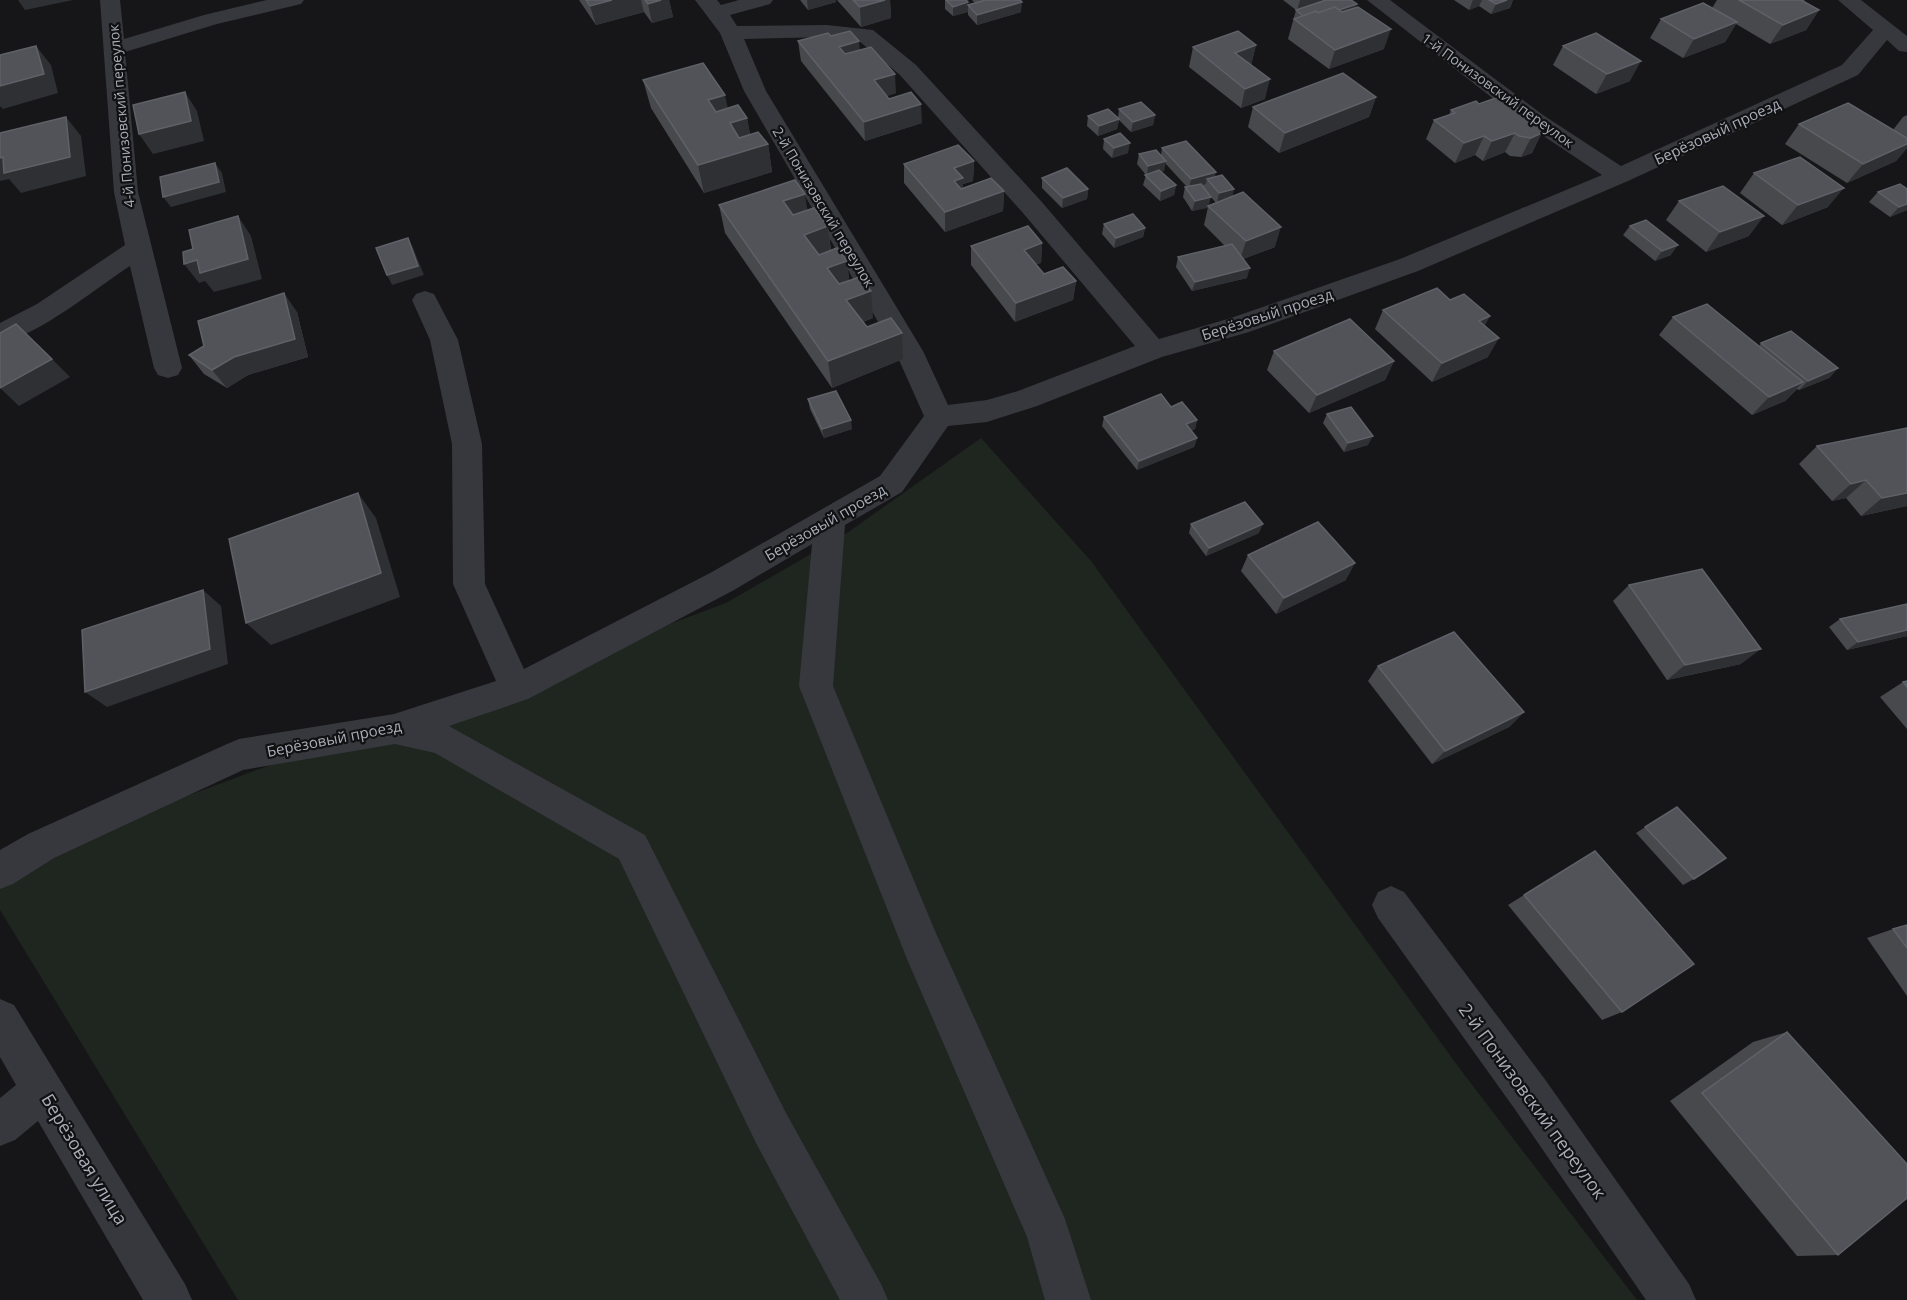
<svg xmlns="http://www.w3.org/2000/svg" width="1907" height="1300" viewBox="0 0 1907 1300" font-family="'Open Sans',sans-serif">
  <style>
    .green { fill: #1e261f }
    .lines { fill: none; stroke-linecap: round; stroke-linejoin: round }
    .minor { fill: #37383d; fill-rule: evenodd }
    .wall { fill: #47494d; fill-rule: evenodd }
    .shaded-wall { fill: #2f3033 }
    .building { fill: #525359; stroke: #5f6168; stroke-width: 1.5 }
    .labels { text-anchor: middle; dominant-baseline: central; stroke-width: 4.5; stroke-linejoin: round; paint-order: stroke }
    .far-street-label { font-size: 14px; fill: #a8adb8; stroke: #111113 }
    .street-label { font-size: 15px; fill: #a8adb8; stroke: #111113 }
    .near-street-label { font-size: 18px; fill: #a8adb8; stroke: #111113 }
  </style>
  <rect width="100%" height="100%" fill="#161618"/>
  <path class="green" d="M981,438L1091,561L1460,1069L1637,1300H238L0,910V889L42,850L265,767L570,661L726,603L847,533Z"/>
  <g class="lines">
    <g class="minor">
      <path d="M100,0H120L124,39L204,15L267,0H304L301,4L217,24L125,52L138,192L182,368L178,375L168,378L158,375L154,368L130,266C92,291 43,332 0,344V323L37,304L125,245L114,192Z"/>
      <path d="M695,0H717L721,5L739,0H773L770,4L730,15L737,26L827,25L873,30L916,65L1041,201L1159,339L1231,318L1400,259L1602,175L1527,125L1367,0H1390L1543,115L1621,166L1842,65L1873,30L1838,0H1861L1907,36V52L1899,51L1887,40L1858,75L1628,181L1418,271L1249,332L1162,357L1037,406L987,422L948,426L902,492L845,525L833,686L935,931L1065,1219L1091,1300H1045L1027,1237L907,959L799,686L812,544L734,590L528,699L449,726L645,835L786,1113L881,1284L888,1300H840L756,1143L619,859L435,753L395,744L243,770L54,858L13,884L0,889V850L28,834L227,744L239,739L394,714L496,681L453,584L452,444L430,340L412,300L416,294L425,291L434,294L458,340L482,444L485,584L524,669L712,572L880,476L924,416L895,351L744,91L720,33ZM827,37L859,41L900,75L1023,213L1135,346L1018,391L987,400L948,405L923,351L766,91L744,39Z"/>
      <path d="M1391,886L1404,892L1544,1078L1689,1284L1696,1300H1646L1514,1108L1378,918L1372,905L1378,892Z"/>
      <path d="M0,999L14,1005L185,1284L192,1300H143L38,1121L15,1140L0,1146V1098L16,1085L0,1057Z"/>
    </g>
  </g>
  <g class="wall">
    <path d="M579,0H669L673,17L652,23L644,12L596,25Z"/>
    <path d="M800,0H836V2L808,10Z"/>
    <path d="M837,0H890L891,18L861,27Z"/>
    <path d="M945,0H966L968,5L975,3L972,0H1020L1021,12L977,25L968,15V12L953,16L945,9Z"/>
    <path d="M1283,0H1351L1357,4L1355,8L1384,49L1329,69L1288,39L1296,10Z"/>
    <path d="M1454,0H1513L1510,8L1491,14L1479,6L1469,10Z"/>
    <path d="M1717,0H1805L1804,1L1819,10L1806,30L1770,44L1736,24L1725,42L1683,58L1650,38L1661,19L1712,8Z"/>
    <path d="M831,36L860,50L896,93L887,96L889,99L922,123L865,141L801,61L798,41Z"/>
    <path d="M1256,45L1251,65L1265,99L1241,108L1189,67L1193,47Z"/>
    <path d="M1563,46L1630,81L1596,94L1553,65Z"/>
    <path d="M643,80L728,109L747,118L750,134L768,144L772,172L704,193L651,108Z"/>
    <path d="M1376,97L1369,117L1279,153L1248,127L1253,107Z"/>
    <path d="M1479,104L1544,127L1532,153L1521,157L1510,156L1505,152L1483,161L1475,155L1455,163L1426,139L1434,120L1449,115L1451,110Z"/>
    <path d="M1119,109L1155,115L1153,125L1131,132L1119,120L1117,129L1098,136L1087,126L1088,116L1118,118Z"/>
    <path d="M1907,115V148L1896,161L1847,183L1785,144L1799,124L1893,130L1903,117Z"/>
    <path d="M1104,139L1128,153L1112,158L1103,149Z"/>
    <path d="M1162,148L1215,177L1275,247L1243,259L1247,278L1192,291L1176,267L1178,257L1225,246L1204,225L1208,207L1192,211L1183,197L1185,187H1187L1165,163L1164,171L1161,172L1176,185L1174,195L1160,201L1143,185L1146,175L1137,164L1139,154L1161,155ZM1206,191L1216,203L1209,205Z"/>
    <path d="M974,161L973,181L963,184V188L1004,191L1003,211L945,232L904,183V164Z"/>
    <path d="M1754,173L1828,207L1782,225L1740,193Z"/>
    <path d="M1042,178L1088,189L1087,199L1062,208L1042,188Z"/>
    <path d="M1907,189V210L1890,217L1869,202L1878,192Z"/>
    <path d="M1679,201L1749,236L1706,252L1666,220Z"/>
    <path d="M719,205L808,210L828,226L831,250L847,261L849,281L873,318L863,322L867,327L903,359L832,388L725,233Z"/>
    <path d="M1104,224L1145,228L1143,237L1114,248L1102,234Z"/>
    <path d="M1630,226L1671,255L1655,261L1623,235Z"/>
    <path d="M1042,243L1041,263L1036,264L1044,274L1076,281L1073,300L1015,322L971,265V246Z"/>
    <path d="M1450,300L1485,326L1488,357L1432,382L1375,329L1383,310Z"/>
    <path d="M297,312L308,357L248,375L227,388L204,374L189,355Z"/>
    <path d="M1673,317L1759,346L1761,343L1838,368L1829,378L1799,390L1797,389L1785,401L1752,415L1659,335Z"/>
    <path d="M1274,351L1394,361L1385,380L1309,413L1267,370Z"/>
    <path d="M808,399L852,429L824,438L810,409Z"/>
    <path d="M1171,407L1197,420L1195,429L1191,431L1197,438L1194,447L1137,470L1102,426L1104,417Z"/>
    <path d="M1327,414L1368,445L1344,452L1323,423Z"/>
    <path d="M1817,446L1907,506L1861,516L1846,498L1832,501L1799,464Z"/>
    <path d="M1191,524L1259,533L1206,556L1189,533Z"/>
    <path d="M1248,555L1346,580L1276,614L1241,571Z"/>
    <path d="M1629,585L1741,664L1667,680L1613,601Z"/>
    <path d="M1907,604V636L1847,650L1829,627L1840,619Z"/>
    <path d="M1378,666L1524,712L1509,727L1432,764L1368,681Z"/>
    <path d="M1907,681V729L1880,697L1903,682Z"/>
    <path d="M1677,807L1694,879L1683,885L1636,833Z"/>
    <path d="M1524,895L1622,1012L1602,1020L1508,905Z"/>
    <path d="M1907,925V996L1867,938L1893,929Z"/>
    <path d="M1787,1032L1838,1255L1797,1256L1670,1101L1753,1042Z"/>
  </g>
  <g class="shaded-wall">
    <path d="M18,0H73L25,10Z"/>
    <path d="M612,0H641L644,12L596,25L590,6Z"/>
    <path d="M661,0H669L673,17L652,23L648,4Z"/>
    <path d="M807,0H836V2L808,10Z"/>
    <path d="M885,0H890L891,18L861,27L860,7Z"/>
    <path d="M1300,0H1331L1297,11Z"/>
    <path d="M1473,0H1482L1479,6L1469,10Z"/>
    <path d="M1507,0H1513L1510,8L1491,14L1496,4Z"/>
    <path d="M968,2V12L953,16V7Z"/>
    <path d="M1022,2L1021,12L977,25V15Z"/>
    <path d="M1357,4L1353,14L1309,20Z"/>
    <path d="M1819,10L1806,30L1770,44L1783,25Z"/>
    <path d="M1737,22L1725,42L1683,58L1694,39Z"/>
    <path d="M1391,29L1384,49L1329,69L1335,50Z"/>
    <path d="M859,41L861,61L841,67L839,47Z"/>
    <path d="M1256,45L1251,65L1235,53Z"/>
    <path d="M36,46L51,65L58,93L3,109L0,106V86Z"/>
    <path d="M1641,61L1630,81L1596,94L1607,74Z"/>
    <path d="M895,74L896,93L875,100L874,80Z"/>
    <path d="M1270,79L1265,99L1241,108L1245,89Z"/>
    <path d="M185,92L197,111L204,141L153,154L139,134Z"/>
    <path d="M725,95L731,123L747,118L752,146L713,128L708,100Z"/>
    <path d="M1376,97L1369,117L1279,153L1285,133Z"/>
    <path d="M921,104L922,123L865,141L864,122Z"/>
    <path d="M1155,115L1153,125L1131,132L1133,122Z"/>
    <path d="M66,117L81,136L86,176L21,193L9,179L0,181V158Z"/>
    <path d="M1119,119L1117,129L1098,136L1099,126Z"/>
    <path d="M1515,133L1505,152L1483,161L1492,141Z"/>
    <path d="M1542,133L1532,153L1521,157L1531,138Z"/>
    <path d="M1484,136L1475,155L1455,163L1464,143Z"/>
    <path d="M1130,143L1128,153L1112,158L1114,148Z"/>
    <path d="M768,144L772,172L704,193L698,165Z"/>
    <path d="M1907,144V148L1896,161L1847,183L1863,164Z"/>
    <path d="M974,161L973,181L963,184V198L954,201V168Z"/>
    <path d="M1166,161L1164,171L1147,176L1148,166Z"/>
    <path d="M215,163L222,173L226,192L171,207L163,197Z"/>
    <path d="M1216,172L1214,182L1207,179L1206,184L1189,189L1191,179Z"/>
    <path d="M1176,185L1174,195L1160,201L1161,191Z"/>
    <path d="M1844,188L1828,207L1782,225L1798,205Z"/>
    <path d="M1088,189L1087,199L1062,208L1063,198Z"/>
    <path d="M1234,189L1232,199L1217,203L1219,193Z"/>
    <path d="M1004,191L1003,211L945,232V212Z"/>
    <path d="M805,194L809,221L787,229L783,201Z"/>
    <path d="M1211,197L1208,208L1192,211L1195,201Z"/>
    <path d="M1907,204V210L1890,217L1899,207Z"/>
    <path d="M238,216L251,236L262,279L214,292L205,281L199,283L184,264Z"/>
    <path d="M1764,216L1749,236L1706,252L1720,232Z"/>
    <path d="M828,226L831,254L808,262L804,235Z"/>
    <path d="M1281,227L1275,247L1240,260L1246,241Z"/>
    <path d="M1145,228L1143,237L1114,248L1116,238Z"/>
    <path d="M408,238L413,248L424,275L392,285L387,275Z"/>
    <path d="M1042,243L1041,263L1022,269L1024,250Z"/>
    <path d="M1678,245L1671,255L1655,261L1662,251Z"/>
    <path d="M847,261L850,289L831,296L827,268Z"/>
    <path d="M1250,268L1247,278L1192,291L1195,282Z"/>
    <path d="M1076,281L1073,300L1015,322L1016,303Z"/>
    <path d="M871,291L873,318L849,327L846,300Z"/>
    <path d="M284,293L297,312L308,357L248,375L227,388L212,370Z"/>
    <path d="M1490,316L1480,335L1479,321Z"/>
    <path d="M902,333L903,359L832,388L828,361Z"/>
    <path d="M1499,338L1488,357L1432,382L1442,363Z"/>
    <path d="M52,359L70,377L19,406L0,388Z"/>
    <path d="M1394,361L1385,380L1309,413L1317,395Z"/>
    <path d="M1838,368L1829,378L1799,390L1808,381Z"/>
    <path d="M1803,382L1785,401L1752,415L1769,397Z"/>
    <path d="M851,420L852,429L824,438L822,429Z"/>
    <path d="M1197,420L1195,429L1183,434L1186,424Z"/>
    <path d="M1373,436L1368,445L1344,452L1348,443Z"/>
    <path d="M1197,438L1194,447L1137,470L1139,461Z"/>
    <path d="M1866,480L1846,498L1832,501L1851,484Z"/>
    <path d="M358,493L376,518L400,597L271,645L246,623Z"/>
    <path d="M1907,493V506L1861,516L1882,498Z"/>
    <path d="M1263,524L1259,533L1206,556L1209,548Z"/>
    <path d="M1355,563L1346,580L1276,614L1284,598Z"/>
    <path d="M203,590L221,606L228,664L107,707L85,692Z"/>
    <path d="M1907,630V636L1847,650L1858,642Z"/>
    <path d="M1761,649L1741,664L1667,680L1685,665Z"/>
    <path d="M1524,712L1509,727L1432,764L1445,751Z"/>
  </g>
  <g class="building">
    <path d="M586,0H612L590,6Z"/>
    <path d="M645,0H661L648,4Z"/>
    <path d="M853,0H885L860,7Z"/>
    <path d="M946,0H966L968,2L953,7Z"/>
    <path d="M986,0H1020L1022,2L977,15L968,5Z"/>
    <path d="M1326,0H1351L1357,4L1339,10L1335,7L1318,13L1316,11L1303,16L1296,10Z"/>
    <path d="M1489,0H1507L1496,4Z"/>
    <path d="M1739,0H1801L1819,10L1783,25Z"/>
    <path d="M1703,3L1737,22L1694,39L1661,19Z"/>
    <path d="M1335,7L1342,12L1358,7L1391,29L1335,50L1294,19L1316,11L1318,13Z"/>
    <path d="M850,31L859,41L839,47L845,54L871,47L895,74L874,80L889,99L911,92L921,104L864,122L798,41L828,33L831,36Z"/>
    <path d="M1238,31L1256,45L1235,53L1270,79L1245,89L1193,47Z"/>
    <path d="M1596,33L1641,61L1607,74L1563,46Z"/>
    <path d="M36,46L44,74L0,86V55Z"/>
    <path d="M703,63L725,95L708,100L716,112L738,105L747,118L730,123L739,138L758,132L768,144L698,165L643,80Z"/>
    <path d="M1343,73L1376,97L1285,133L1253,107Z"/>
    <path d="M185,92L191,121L139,134L133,105Z"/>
    <path d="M1501,96L1544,127L1542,133L1531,138L1519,136L1515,133L1492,141L1484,136L1464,143L1434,120L1455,113L1451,110L1476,101L1479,104Z"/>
    <path d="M1141,102L1155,115L1133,122L1119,109Z"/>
    <path d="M1848,103L1907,138V144L1863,164L1799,124Z"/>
    <path d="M1108,109L1119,119L1099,126L1088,116Z"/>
    <path d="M66,117L70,157L4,173L3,157L0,158V133Z"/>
    <path d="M1120,133L1130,143L1114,148L1104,139Z"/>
    <path d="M1186,141L1216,172L1191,179L1162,148Z"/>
    <path d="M958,145L974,161L954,168L963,178L954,181L961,189L991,178L1004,191L945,212L904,164Z"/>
    <path d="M1156,150L1166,161L1148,166L1139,154Z"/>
    <path d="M1800,157L1844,188L1798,205L1754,173Z"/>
    <path d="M215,163L219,182L163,197L160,177Z"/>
    <path d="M1067,168L1088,189L1063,198L1042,178Z"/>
    <path d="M1159,170L1176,185L1161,191L1145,175Z"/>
    <path d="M1222,175L1234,189L1219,193L1207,179Z"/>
    <path d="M795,180L805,194L783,201L793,215L814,208L828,226L804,235L819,255L837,248L847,261L827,268L839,284L860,277L871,291L846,300L867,327L891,318L902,333L828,361L719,205Z"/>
    <path d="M1201,184L1211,197L1195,201L1185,187Z"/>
    <path d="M1900,184L1907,189V204L1899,207L1878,192Z"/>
    <path d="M1723,186L1764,216L1720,232L1679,201Z"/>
    <path d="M1243,192L1281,227L1246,241L1208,206Z"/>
    <path d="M1133,214L1145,228L1116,238L1104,224Z"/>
    <path d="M238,216L248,259L200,273L197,260L184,264L183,252L193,249L189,230Z"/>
    <path d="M1646,220L1678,245L1662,251L1630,226Z"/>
    <path d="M1028,226L1042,243L1024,250L1044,274L1063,267L1076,281L1016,303L971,246Z"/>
    <path d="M408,238L418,266L387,275L376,248Z"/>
    <path d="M1232,244L1250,268L1195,282L1178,257Z"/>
    <path d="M1437,288L1450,300L1464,294L1490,316L1479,321L1499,338L1442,363L1383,310Z"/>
    <path d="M284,293L295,339L234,357L212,370L189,355L204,346L198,321Z"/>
    <path d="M1707,304L1803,382L1769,397L1673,317Z"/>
    <path d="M1350,319L1394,361L1317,395L1274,351Z"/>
    <path d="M16,324L52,359L0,388V333Z"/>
    <path d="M1791,331L1838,368L1808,381L1761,343Z"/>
    <path d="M836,391L851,420L822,429L808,399Z"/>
    <path d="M1161,394L1171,407L1182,402L1197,420L1186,424L1197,438L1139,461L1104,417Z"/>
    <path d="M1351,407L1373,436L1348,443L1327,414Z"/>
    <path d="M1907,428V493L1882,498L1866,480L1851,484L1817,446Z"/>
    <path d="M358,493L381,573L246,623L229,539Z"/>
    <path d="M1245,502L1263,524L1209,548L1191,524Z"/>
    <path d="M1318,522L1355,563L1284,598L1248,555Z"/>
    <path d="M1702,569L1761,649L1685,665L1629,585Z"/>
    <path d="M203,590L210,649L85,692L82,630Z"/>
    <path d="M1907,604V630L1858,642L1840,619Z"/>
    <path d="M1454,632L1524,712L1445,751L1378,666Z"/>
    <path d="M1907,681V687L1903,682Z"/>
    <path d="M1677,807L1726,858L1694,879L1645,827Z"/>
    <path d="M1595,851L1694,964L1622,1012L1524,895Z"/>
    <path d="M1907,925V948L1893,929Z"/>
    <path d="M1787,1032L1907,1164V1198L1838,1255L1702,1093Z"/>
  </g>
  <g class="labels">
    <g class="far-street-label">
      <text transform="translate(1498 90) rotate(36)">1-й Понизовский переулок</text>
      <text transform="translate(121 116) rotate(-95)">4-й Понизовский переулок</text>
      <text transform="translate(824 207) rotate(59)">2-й Понизовский переулок</text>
    </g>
    <g class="street-label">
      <text transform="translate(1717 131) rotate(-25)">Берёзовый проезд</text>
      <text transform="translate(1267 314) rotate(-18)">Берёзовый проезд</text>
      <text transform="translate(825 522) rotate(-30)">Берёзовый проезд</text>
      <text transform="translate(334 738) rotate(-11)">Берёзовый проезд</text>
    </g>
    <g class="near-street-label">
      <text transform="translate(1533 1101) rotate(54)">2-й Понизовский переулок</text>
      <text transform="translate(85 1159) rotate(59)">Берёзовая улица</text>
    </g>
  </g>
</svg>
